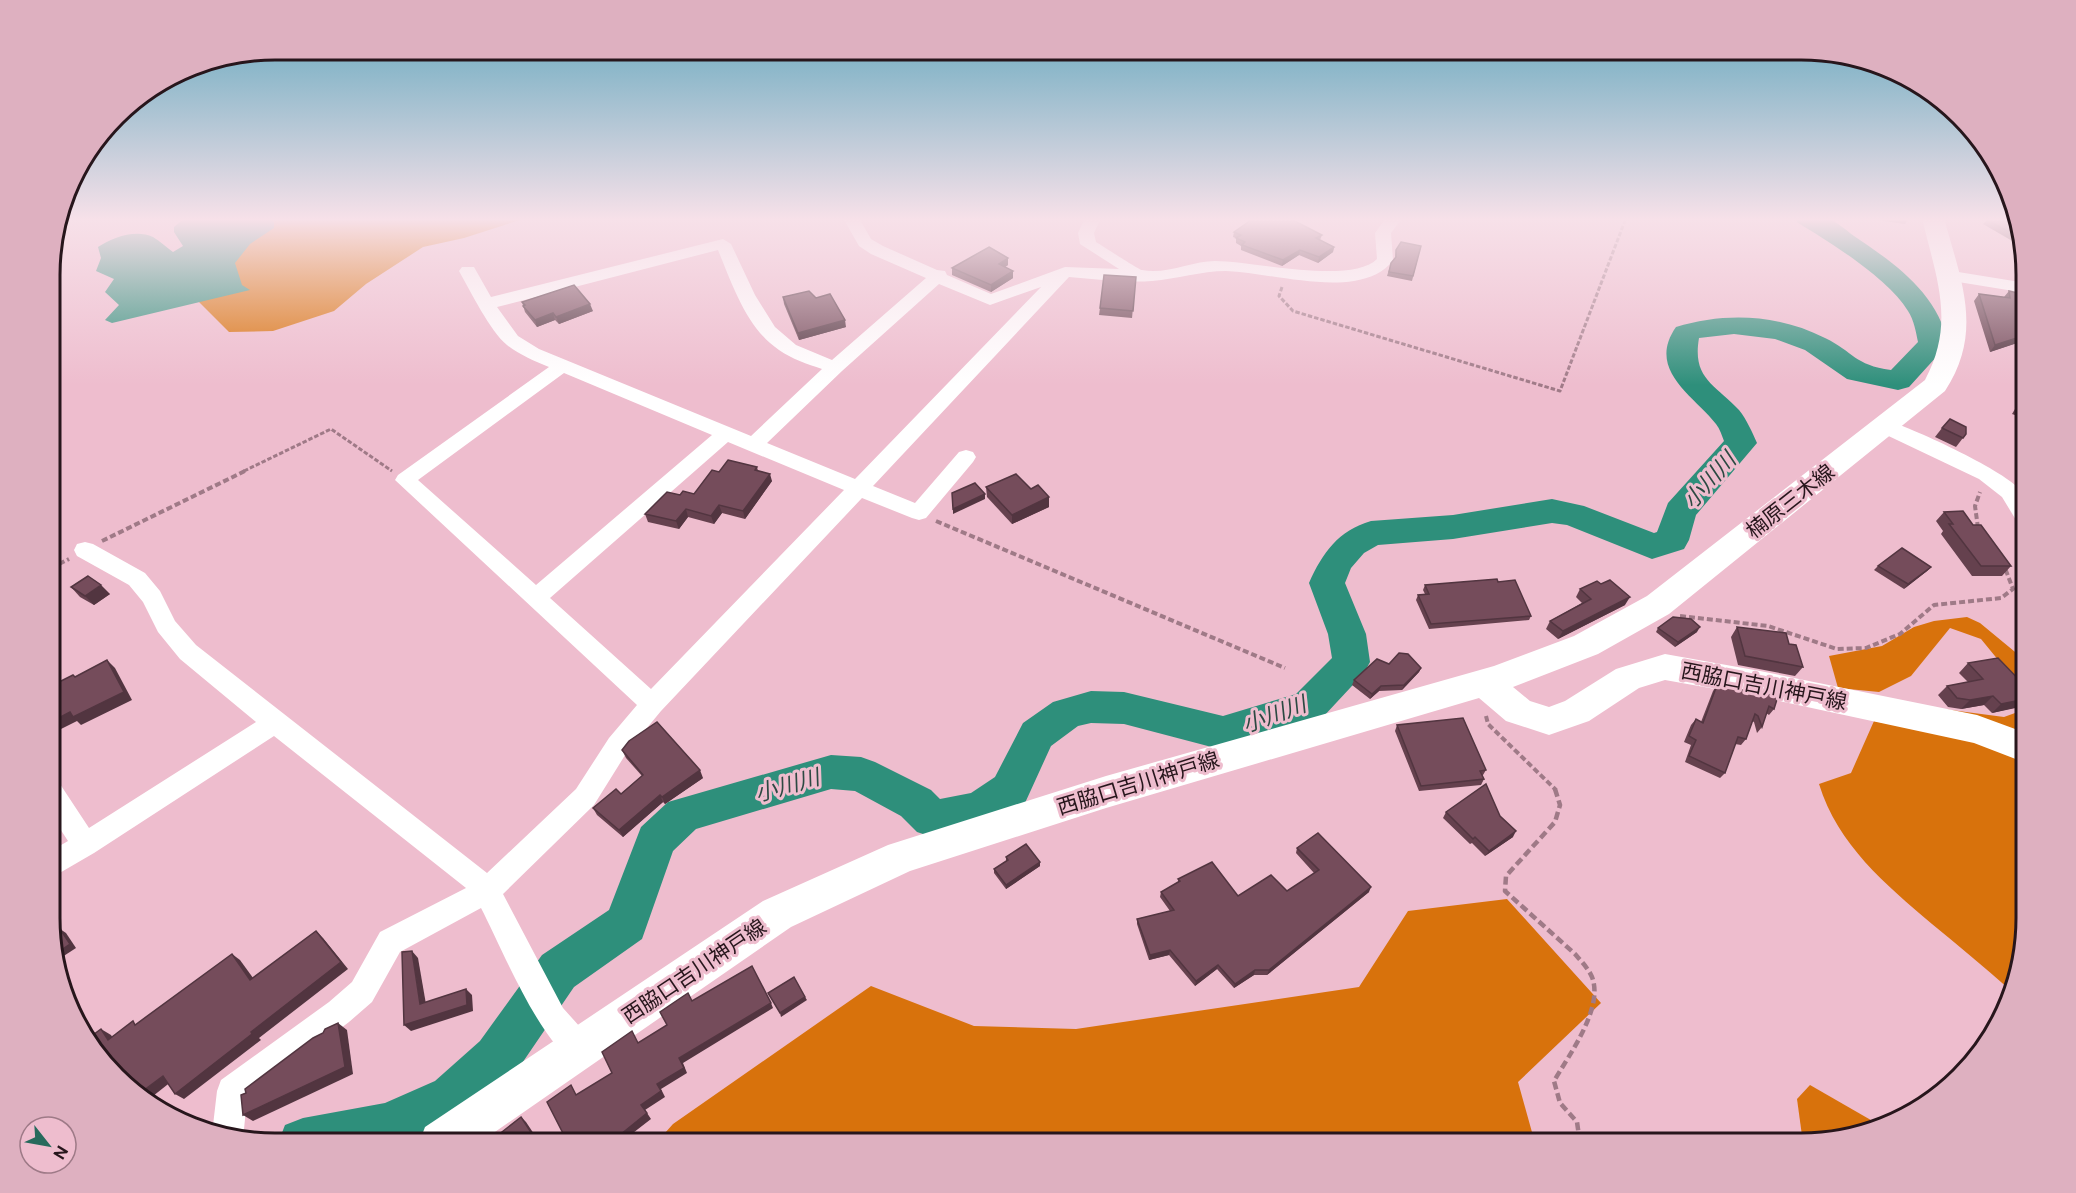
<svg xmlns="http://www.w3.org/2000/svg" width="2076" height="1193" viewBox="0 0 2076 1193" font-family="'Public Sans','Noto Sans JP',sans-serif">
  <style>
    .forest { fill: #d8720c }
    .water { fill: #2e8f7b }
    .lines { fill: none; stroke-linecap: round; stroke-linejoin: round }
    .river { fill: #2e8f7b; fill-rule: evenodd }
    .path-far2 { stroke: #9f7a87; stroke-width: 3; stroke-dasharray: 4.5 2; stroke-linecap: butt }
    .path-far1 { stroke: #9f7a87; stroke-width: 4; stroke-dasharray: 6 3; stroke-linecap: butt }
    .path { stroke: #9f7a87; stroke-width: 4.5; stroke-dasharray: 8 4; stroke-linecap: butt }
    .street { fill: #fff; fill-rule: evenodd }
    .secondary { fill: #fff; fill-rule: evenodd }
    .wall { fill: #65414e }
    .shaded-wall { fill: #523540 }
    .building { fill: #754c5b; stroke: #523540; stroke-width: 1.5 }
    .labels { text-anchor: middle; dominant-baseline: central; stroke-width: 6; stroke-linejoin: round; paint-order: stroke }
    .street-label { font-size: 21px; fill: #27161c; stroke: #eebdce }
    .water-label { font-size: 22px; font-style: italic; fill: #2c4942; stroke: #eebdce }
    .rim { fill: none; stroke: #27161c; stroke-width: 3 }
  </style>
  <rect width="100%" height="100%" fill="#eebdce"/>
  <g class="forest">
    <path d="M194,218H526L464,238L423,247L366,284L334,311L273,331L229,332L195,298Z"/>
    <path d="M1967,617L1980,623L2026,661V694L1981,639L1950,628L1911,676L1879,692L1838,688L1829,656L1882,646L1914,627L1934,621Z"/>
    <path d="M1928,707L2004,717L2026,709V737Z"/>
    <path d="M1874,721L1982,741L2026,758V933L2009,989C1984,967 1958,945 1932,924C1885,884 1838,845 1819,784L1851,773Z"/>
    <path d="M1507,899L1601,1003L1518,1082L1535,1143H656L673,1124L871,986L974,1026L1076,1029L1359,987L1408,911Z"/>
    <path d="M1810,1085L1883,1127C1861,1138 1828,1143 1803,1143L1797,1099Z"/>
  </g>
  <path class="water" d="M185,218H268L274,222V228L250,244L235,263L242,285L250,290L112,323L105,320L119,305L105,292L114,279L96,271L101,258L98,247C113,237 136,229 153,237C160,241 167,248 173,252L183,246L174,232V227Z"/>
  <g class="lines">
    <path class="river" d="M1794,218C1804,218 1817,216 1827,218C1836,221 1846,230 1854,236C1894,263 1938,293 1948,344L1909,387L1898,390L1847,379L1805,350L1775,339L1734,334L1699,338C1692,379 1715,384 1739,410C1747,420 1752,432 1757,443L1696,515L1689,540L1684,549L1652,559L1567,525L1552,523L1453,539L1378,545L1364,553L1351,568L1345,583L1366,634L1370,662L1364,673L1323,717L1223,750L1124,724L1091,723L1078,726L1051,746L1025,803L995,822L932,837L917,832L901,816L855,791L831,789L696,829L673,851L642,939L574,987L514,1075L471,1117L409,1143H278L285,1125L303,1118L385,1103L435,1081L480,1041L542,955L609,910L641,827L668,802L831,755L861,757L875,762L931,790L940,799L971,793L995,777L1023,723L1053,702L1091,691L1124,692L1223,716L1296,694L1332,658L1328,634L1309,583C1323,552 1338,531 1371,521L1453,515L1552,499L1584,506L1654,533L1657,532L1668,503L1724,441C1722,436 1720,429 1716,424C1694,396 1646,370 1676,327C1725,312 1778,314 1825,338C1854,352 1854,365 1891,370L1918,342C1916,332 1914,320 1908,311C1889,279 1830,242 1798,223Z"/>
    <g class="path-far2">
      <path d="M1282,287L1279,296L1293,311L1560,391L1626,218"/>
      <path d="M244,471L331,429L392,471"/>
    </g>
    <g class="path-far1">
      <path d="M936,521L1285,668"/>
      <path d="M1978,528L1975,506L1980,492"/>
      <path d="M102,541L247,470"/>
      <path d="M51,568L69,559"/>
      <path d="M1680,616L1768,626L1837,649L1866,648L1900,634L1934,605L2001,598L2013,589L2005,568"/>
      <path d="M1486,716L1488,724L1556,790"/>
    </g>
    <path class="path" d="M1555,789L1560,805L1555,822L1506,876L1505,891L1575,954C1581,961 1588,968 1592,977C1604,1008 1569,1055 1554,1081L1560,1103L1577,1122L1580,1143"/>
    <g class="street">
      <path d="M843,218H859L871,239L883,246L937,270L945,271L947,275L991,294L1065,267L1119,269L1080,244L1078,233L1085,218H1101L1094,233L1096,242C1103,246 1139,270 1142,270C1166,275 1192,261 1215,261C1253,261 1351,285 1377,259L1375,233L1386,218H1402L1391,233L1393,260C1384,273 1370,278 1354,281C1314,287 1266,273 1226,271C1201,271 1177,279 1152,281C1125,283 1097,279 1069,277L873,486L915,503L959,452L966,450L973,452L976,457L973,462L926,518L919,520L912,518L862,498L661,711L627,752L594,805L503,894L563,1008L590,1038L594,1049L590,1060L579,1064C542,1049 501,946 481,908L400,952L372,1002L349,1022L247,1099L243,1139L212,1134L217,1091L221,1080L329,1002L352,982L380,932L466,888L274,736L94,853L51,878V851L68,841L51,815V781L60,784L89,828L256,722L180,659L158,632L143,602L129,585L77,556L74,550L77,544L85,542L93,544L145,573L160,591L175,621L196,645L487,873L576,789L609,738L637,705L395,480L398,475L549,367C534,361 520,355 507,345C490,331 471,292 459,271L462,267H474L491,297L723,239L731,244L755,295L775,327L796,345L832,360L926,278L871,254L859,246ZM718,250C732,284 747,329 779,350C792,359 807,364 822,369L751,436L539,349L518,336L497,307ZM939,284L990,305L1041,287L855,479L767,443L842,371ZM564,373L712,435L536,585L418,480ZM728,442L844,490L651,689L550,598Z"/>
      <path d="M1946,270L2026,283V293L1940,279L1937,275L1940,271Z"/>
      <path d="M1885,420C1909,426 2003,470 2018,488C2028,500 2026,513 2026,528L2019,525L2002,497L1979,479L1878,431L1875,426L1878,421Z"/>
    </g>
    <path class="secondary" d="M1922,218H1944C1961,281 1984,331 1945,391L1669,614L1598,654L1513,687L1530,701L1549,707L1565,701L1616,669L1665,654L1760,671L1977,715L2026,733V763L1974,743L1760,697L1665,680L1639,688L1589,721L1549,735L1506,721L1479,698L1106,808L910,871L791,927L479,1143H419L425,1127L763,901L888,845L1106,776L1494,666L1574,636L1647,596L1925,380C1956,322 1936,278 1922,218Z"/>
  </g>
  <g class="wall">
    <path d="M1877,218H1909L1905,224L1877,220Z"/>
    <path d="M1987,220L2022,240L2014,242L1983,224Z"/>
    <path d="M1234,232L1322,235L1320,240L1334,247L1333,252L1318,263L1299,255L1282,266L1241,250V246L1236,243V238L1233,237Z"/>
    <path d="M1421,246L1412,281L1387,276L1391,263L1395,258L1396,250Z"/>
    <path d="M1008,265L1005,267L1013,271V278L991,292L952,275V268Z"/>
    <path d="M1136,277L1132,318L1099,315L1100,308Z"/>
    <path d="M2009,291L2026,295V340L1990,352L1974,301L1979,294L2004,297Z"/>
    <path d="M783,297L846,327L799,340L784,304Z"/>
    <path d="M522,302L593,311L559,324L555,320L537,327L525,312Z"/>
    <path d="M2026,391V419L2012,414Z"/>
    <path d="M2026,426V436L2020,433Z"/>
    <path d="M1942,428L1966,434L1956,447L1935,437Z"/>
    <path d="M757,467L758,471L772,481L745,519L722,513L714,524L688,517L679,529L648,522L645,514L680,495L694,494Z"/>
    <path d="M986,487L1031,489L1049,497V507L1012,524L987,497Z"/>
    <path d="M1944,512L2011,566L2002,576H1972L1941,534L1943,531L1936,521Z"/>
    <path d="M1878,566L1931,567L1927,571L1904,589L1874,570Z"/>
    <path d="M1498,582L1531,616L1529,620L1429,629L1416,600L1418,595L1425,594L1423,590L1425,585Z"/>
    <path d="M1601,584L1625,605L1558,639L1546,629L1550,621L1582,603L1576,597L1580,589Z"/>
    <path d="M71,587L110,594L94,605L80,597Z"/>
    <path d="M1737,627L1803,667L1795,676L1738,665L1731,637Z"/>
    <path d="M1658,628L1697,632L1675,647L1656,632Z"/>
    <path d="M1968,663L2026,687V705L1992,713L1984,705L1961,709L1948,707L1938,695L1947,686L1968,682L1959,673Z"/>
    <path d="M1389,664L1421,668L1419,672L1402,690L1379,691L1370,699L1352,685L1354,680Z"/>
    <path d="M1717,685L1749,694L1752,691L1774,709L1769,715L1766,713L1762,727L1757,733L1754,722L1752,721L1746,739L1741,745L1735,744L1725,773L1720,778L1685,762L1691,745L1684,742L1691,725L1696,719L1701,722L1713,691Z"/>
    <path d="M1397,725L1486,770L1483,775L1482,776L1484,779L1481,785L1419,791L1395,731Z"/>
    <path d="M622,750L703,778L665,804L663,802L623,837L597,815L593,808L621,794L642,776L626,758Z"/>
    <path d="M1446,812L1500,816L1513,837L1485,856L1472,843L1470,844L1443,818Z"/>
    <path d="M1297,848L1369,892L1267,975H1254L1234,988L1217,969L1195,986L1169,955L1149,960L1137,924V919L1170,911L1160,897L1161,892L1178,882V879L1238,896L1287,891L1314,873L1296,853Z"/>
    <path d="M1006,857L1040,862V866L1006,889L994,873V869L1006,862Z"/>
  </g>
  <g class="shaded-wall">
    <path d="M2021,236L2022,240L2014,242L2018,237Z"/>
    <path d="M1334,247L1333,252L1318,263L1319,257Z"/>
    <path d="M1300,250L1299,255L1282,266L1283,260Z"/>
    <path d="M1008,258V265L999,271V264Z"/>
    <path d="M1013,271V278L991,292V285Z"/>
    <path d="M590,304L593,311L559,324L556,317Z"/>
    <path d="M553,313L555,320L537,327L535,320Z"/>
    <path d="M845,320L846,327L799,340L798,333Z"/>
    <path d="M2026,335V340L1990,352L1995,345Z"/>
    <path d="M770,474L772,481L745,519L743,511Z"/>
    <path d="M985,494V499L953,514V509Z"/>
    <path d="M1049,497V507L1012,524V515Z"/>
    <path d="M719,505L722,513L714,524L711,516Z"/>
    <path d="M686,509L688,517L679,529L676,521Z"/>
    <path d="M1931,567L1927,571L1904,589L1908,584Z"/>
    <path d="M101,585L110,594L94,605L85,596Z"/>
    <path d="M1630,597L1625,605L1558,639L1563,631Z"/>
    <path d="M1700,627L1697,632L1675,647L1678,642Z"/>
    <path d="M107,660L115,668L132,700L81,725L77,721L51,734V722Z"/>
    <path d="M1421,668L1419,672L1402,690L1404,685Z"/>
    <path d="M1381,686L1379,691L1370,699L1372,694Z"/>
    <path d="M1993,696L1984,705L1961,709L1970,700Z"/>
    <path d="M2026,699L2025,706L1992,713L2001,704Z"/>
    <path d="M700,770L703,778L665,804L662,797Z"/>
    <path d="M660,795L663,802L623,837L619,830Z"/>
    <path d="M1516,831L1513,837L1485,856L1489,851Z"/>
    <path d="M1040,862V866L1006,889V885Z"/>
    <path d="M1371,887L1369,892L1267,975L1269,970Z"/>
    <path d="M60,929L66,933L76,948L56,961L54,955Z"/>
    <path d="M316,931L323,938L348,969L259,1038L261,1040L184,1099L175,1094Z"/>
    <path d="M1170,950L1169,955L1149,960L1150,955Z"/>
    <path d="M412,951L418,958L427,1010L420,1004Z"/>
    <path d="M232,954L240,960L259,986L250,980Z"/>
    <path d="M1218,965L1217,969L1195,986L1196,981Z"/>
    <path d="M1255,970L1254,975L1234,988L1235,984Z"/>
    <path d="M466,989L472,995L473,1011L411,1031L404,1025Z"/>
    <path d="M805,997L807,1000L781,1017L780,1013Z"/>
    <path d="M771,1003L773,1008L683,1063L687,1073L661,1089L665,1097L645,1110L651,1119L620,1143H600L641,1105L679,1058Z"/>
    <path d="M338,1023L347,1030L353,1074L253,1121L243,1115Z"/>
    <path d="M101,1029L111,1035L118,1046L108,1040Z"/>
    <path d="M163,1076L172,1081L148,1100L140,1093Z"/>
    <path d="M521,1117L526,1122L540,1143H538Z"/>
  </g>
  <g class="building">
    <path d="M1254,218H1289L1322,235L1316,238L1334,247L1319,257L1300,250L1283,260L1242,245L1245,242L1236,238L1241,235L1234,232Z"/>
    <path d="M1991,218H2018L2021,236L2018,237L1987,220Z"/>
    <path d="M1401,242L1421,246L1413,276L1389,272L1391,263L1396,257V250Z"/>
    <path d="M989,247L1008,258L999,264L1013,271L991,285L952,268Z"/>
    <path d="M1104,275L1136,277L1133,311L1100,308Z"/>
    <path d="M574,285L590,304L556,317L553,313L535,320L523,306L525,305L522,302Z"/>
    <path d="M809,291L816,298L830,294L845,320L798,333L783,297Z"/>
    <path d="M2009,291L2026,295V335L1995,345L1979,294L2010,298Z"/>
    <path d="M2026,393V410L2018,406Z"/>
    <path d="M1950,419L1966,427V434L1963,438L1942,428Z"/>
    <path d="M728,460L757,467L755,470L770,474L743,511L719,505L711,516L686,509L676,521L645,514L667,492L680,495L683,491L694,494L712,470L719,472Z"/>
    <path d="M1016,474L1031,489L1038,485L1049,497L1012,515L986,487Z"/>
    <path d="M975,483L985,494L953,509L952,493Z"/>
    <path d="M1963,511L1973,525H1981L2011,566H1981L1949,524H1953L1944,512Z"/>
    <path d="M1902,548L1931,567L1908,584L1878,566Z"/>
    <path d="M88,576L101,585L85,596L71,587Z"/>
    <path d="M1497,579L1498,582L1515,580L1531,616L1431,624L1418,595L1429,594L1425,585Z"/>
    <path d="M1610,580L1630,597L1563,631L1550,621L1591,599L1580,589L1597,581L1601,584Z"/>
    <path d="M1673,617L1691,619L1700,627L1678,642L1658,628Z"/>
    <path d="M1737,627L1786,633L1789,644L1796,645L1803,667L1745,656Z"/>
    <path d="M1399,653L1408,654L1421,668L1404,685L1381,686L1372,694L1354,680L1377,659L1389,664Z"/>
    <path d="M1998,658L2026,687V699L2001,704L1993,696L1970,700L1957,698L1947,686L1983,679L1968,663Z"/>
    <path d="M107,660L124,692L73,717L70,712L51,722V686L73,675L75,677Z"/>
    <path d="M1717,685L1738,688L1753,695L1752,691L1778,696L1774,709L1769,706L1762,727L1758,716L1755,714L1746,739L1738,737L1725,773L1689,756L1696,740L1689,736L1696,719L1703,723Z"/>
    <path d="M1463,718L1486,770L1480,771L1484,779L1421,786L1397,725Z"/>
    <path d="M657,722L700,770L662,797L660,795L619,830L593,808L616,789L621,794L643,775L622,750L629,741Z"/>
    <path d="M1486,784L1500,816L1516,831L1489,851L1475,837L1473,839L1446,812Z"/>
    <path d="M1318,833L1371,887L1269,970H1255L1235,984L1218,965L1196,981L1170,950L1150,955L1137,919L1174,910L1161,892L1180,881L1178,879L1212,862L1238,896L1271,875L1287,891L1319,870L1297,848Z"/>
    <path d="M1026,844L1040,862L1006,885L994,869L1008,860L1006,857Z"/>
    <path d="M60,929L70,944L54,955L51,947V935Z"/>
    <path d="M316,931L341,962L251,1032L252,1034L175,1094L163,1076L140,1093L88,1044L86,1040L101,1029L108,1040L133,1021L135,1025L232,954L250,980Z"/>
    <path d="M412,951L420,1004L466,989L467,1005L404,1025L402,952Z"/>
    <path d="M752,966L771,1003L679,1058L684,1068L657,1084L661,1091L641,1105L647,1113L610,1143L606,1139L600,1143H568L547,1102L571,1085L576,1095L612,1073L602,1052L632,1031L638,1043L667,1025L660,1012L682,997L688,993L692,1001Z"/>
    <path d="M794,977L805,997L780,1013L768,993Z"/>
    <path d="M338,1023L345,1067L243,1115L241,1095L246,1093L245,1089L313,1038L323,1033L325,1029Z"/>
    <path d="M521,1117L538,1143H488Z"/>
  </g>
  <linearGradient id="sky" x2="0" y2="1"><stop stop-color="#5da5bc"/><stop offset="0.57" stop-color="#f7e1e9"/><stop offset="1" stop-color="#f7e1e9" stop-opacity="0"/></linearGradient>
  <rect width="2076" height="385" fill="url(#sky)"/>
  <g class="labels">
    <g class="street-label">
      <text transform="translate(1790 501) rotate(-38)">楠原三木線</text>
      <text transform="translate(1764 686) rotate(11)">西脇口吉川神戸線</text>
      <text transform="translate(1138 783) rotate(-17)">西脇口吉川神戸線</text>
      <text transform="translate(694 971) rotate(-34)">西脇口吉川神戸線</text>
    </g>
    <g class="water-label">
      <text transform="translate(1709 480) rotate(-48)">小川川</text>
      <text transform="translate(1274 714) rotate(-20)">小川川</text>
      <text transform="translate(787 785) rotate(-16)">小川川</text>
    </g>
  </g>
  <path d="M0 0H2076V1193H0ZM275 60H1801A215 215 0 0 1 2016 275V918A215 215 0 0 1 1801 1133H275A215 215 0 0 1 60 918V275A215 215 0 0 1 275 60Z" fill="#deb0c0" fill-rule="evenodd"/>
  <path class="rim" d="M275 60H1801A215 215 0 0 1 2016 275V918A215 215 0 0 1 1801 1133H275A215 215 0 0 1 60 918V275A215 215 0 0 1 275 60Z"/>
  <g transform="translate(48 1145) rotate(121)"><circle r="28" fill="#eebdce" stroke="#9e7a87" stroke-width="1.5"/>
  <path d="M0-4.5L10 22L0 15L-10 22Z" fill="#276a5c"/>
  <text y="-9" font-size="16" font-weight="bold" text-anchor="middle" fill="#27161c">N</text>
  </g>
</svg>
